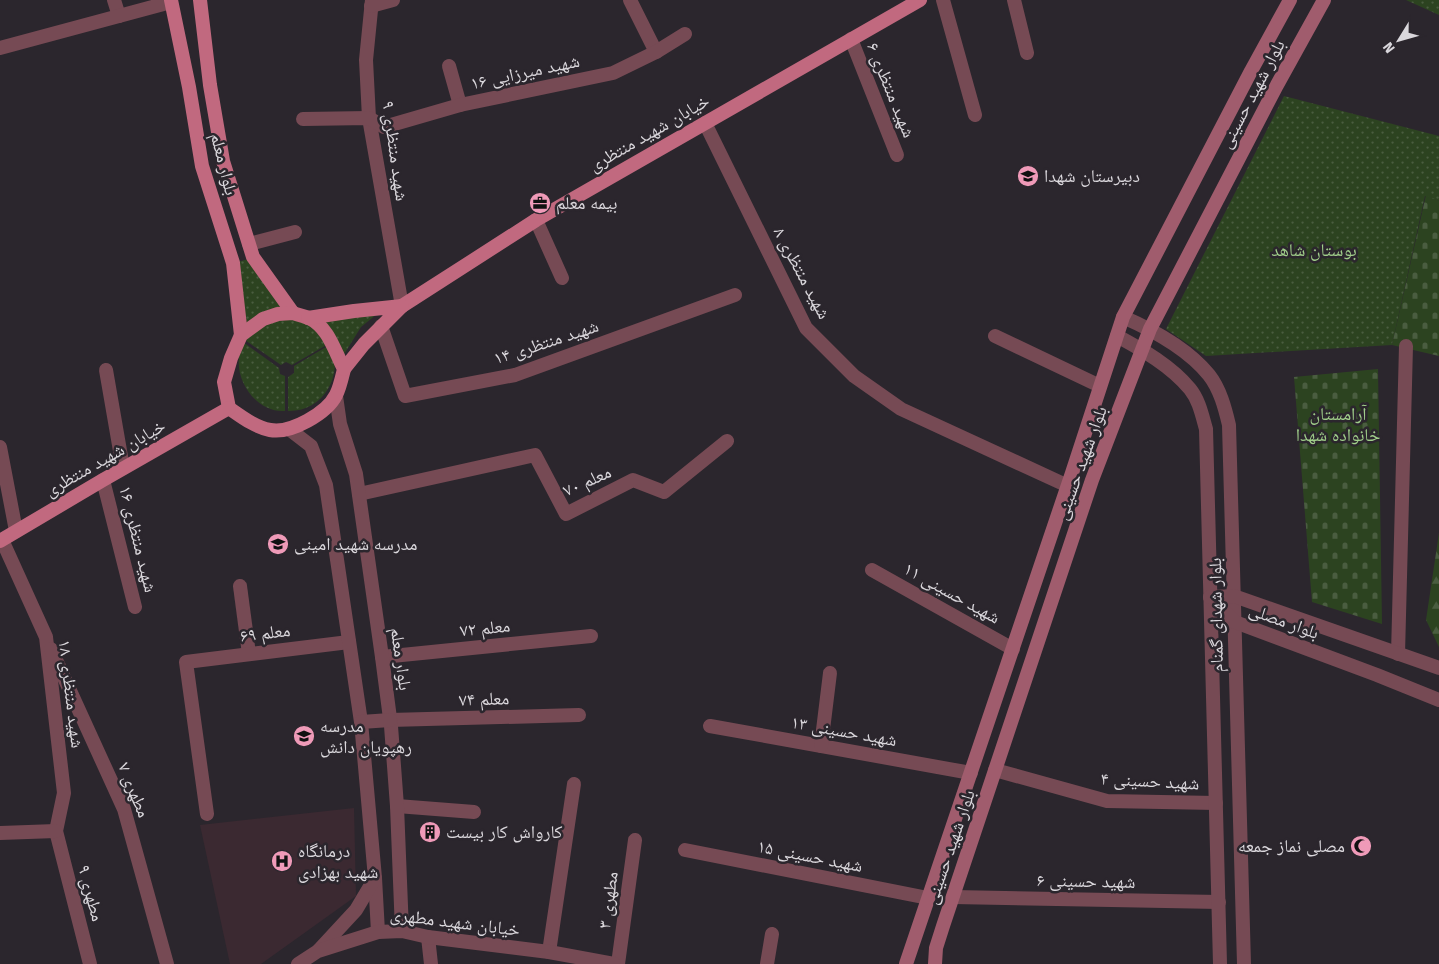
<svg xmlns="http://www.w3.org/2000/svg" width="1439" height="964" viewBox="0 0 1439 964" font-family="'Fira Sans','Noto Naskh Arabic',sans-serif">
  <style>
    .medical { fill: #3b2931 }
    .grass { fill: url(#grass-dots) }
    .forest { fill: url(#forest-firs) }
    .cemetery { fill: url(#cemetery-stones) }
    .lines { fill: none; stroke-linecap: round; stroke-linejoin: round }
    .minor { stroke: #764a54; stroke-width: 14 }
    .tertiary { stroke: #764a54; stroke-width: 14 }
    .secondary { stroke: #a05c6d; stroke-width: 14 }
    .primary { stroke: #c1697f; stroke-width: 14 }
    .labels { text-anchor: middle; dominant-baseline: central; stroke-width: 5; stroke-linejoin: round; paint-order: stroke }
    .street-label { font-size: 18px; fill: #dad7dc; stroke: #2b262d }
    .poi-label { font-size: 18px; fill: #dad7dc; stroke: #2b262d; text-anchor: start }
    .park-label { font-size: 18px; fill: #a0ce8a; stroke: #2b262d }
  </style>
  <defs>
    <pattern id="grass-dots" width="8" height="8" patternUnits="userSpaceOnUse" patternTransform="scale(1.25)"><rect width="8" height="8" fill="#2c4320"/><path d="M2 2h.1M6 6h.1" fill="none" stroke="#4a5d40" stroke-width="1.8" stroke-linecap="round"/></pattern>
    <pattern id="forest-firs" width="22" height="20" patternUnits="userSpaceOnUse" patternTransform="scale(1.25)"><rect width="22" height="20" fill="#2c4320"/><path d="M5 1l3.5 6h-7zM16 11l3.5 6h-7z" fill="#4a5d40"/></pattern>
    <pattern id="cemetery-stones" width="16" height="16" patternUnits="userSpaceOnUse" patternTransform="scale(1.25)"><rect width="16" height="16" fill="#2c4320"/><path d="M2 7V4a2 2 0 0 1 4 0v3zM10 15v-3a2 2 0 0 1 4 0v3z" fill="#4a5d40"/></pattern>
  </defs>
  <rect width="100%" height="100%" fill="#2b262d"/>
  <path class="medical" d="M354,808L356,896L261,964H230L200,825Z"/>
  <g class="grass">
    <path d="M1406,0H1439V15Z"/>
    <path d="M1284,96L1439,136V201L1425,196L1392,345L1206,356L1166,329Z"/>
    <path d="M252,258L291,312L278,313L243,338L234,263Z"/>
    <path d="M393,301L361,327L338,364L313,319Z"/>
    <path d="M309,319L330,343L292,365L286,362L281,365L245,340L264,320Z"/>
    <path d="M243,342L279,368L280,374L285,376V411C258,413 236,383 239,358C239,353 241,347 243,342Z"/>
    <path d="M331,344C344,376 323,412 288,411V377L294,373V366Z"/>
  </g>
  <path class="forest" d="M1439,533V647L1426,620Z"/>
  <g class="cemetery">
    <path d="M1426,195L1439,201V356L1392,345Z"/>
    <path d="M1378,369L1382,624L1312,602L1294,377Z"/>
  </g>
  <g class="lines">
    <g class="minor">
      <path d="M114,0L119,16"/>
      <path d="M372,0L366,60L369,118L402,306"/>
      <path d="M630,0L656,52"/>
      <path d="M943,0L975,115"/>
      <path d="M1014,0L1027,53"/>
      <path d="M371,6L393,0"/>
      <path d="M851,39L897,155"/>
      <path d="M0,48L171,2"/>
      <path d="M449,66L460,105"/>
      <path d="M303,119L369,118L384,127L460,105L613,73L656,52L685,34"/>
      <path d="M705,123L806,328L854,376L901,409L1068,486"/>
      <path d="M536,220L562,278"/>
      <path d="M249,244L295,232"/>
      <path d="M381,326L405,396L515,375L735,295"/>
      <path d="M995,336L1100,386"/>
      <path d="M106,370L123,468"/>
      <path d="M0,447L16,531"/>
      <path d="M103,480L135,607"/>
      <path d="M359,494L535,455L566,514L633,480L664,492L727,441"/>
      <path d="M2,540L46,637L64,793L56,831L90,964"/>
      <path d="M872,570L1013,649"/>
      <path d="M240,586L249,654"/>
      <path d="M51,649L124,809L167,964"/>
      <path d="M1398,654L1406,346"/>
      <path d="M382,657L591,636"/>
      <path d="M390,720L579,715"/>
      <path d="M710,726L971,773"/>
      <path d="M821,746L830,673"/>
      <path d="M995,770L1107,801L1216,803"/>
      <path d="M397,806L474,812"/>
      <path d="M207,814L186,662L349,642"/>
      <path d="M0,833L56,831"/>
      <path d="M685,850L928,898"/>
      <path d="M953,897L1219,902"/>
      <path d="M549,952L574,784"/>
      <path d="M618,964L635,840"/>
      <path d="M767,964L772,934"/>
    </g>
    <g class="tertiary">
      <path d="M1123,317C1153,330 1188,349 1209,375C1220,389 1225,408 1229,425L1244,964"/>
      <path d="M1117,336C1143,350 1171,366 1190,389C1199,400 1202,415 1206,429L1220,964"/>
      <path d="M336,396L340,424L356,474L382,657L391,726L397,806L402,931"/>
      <path d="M289,429L311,446L326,485L361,722L375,878L378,932"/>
      <path d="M1210,597L1235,622L1377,675L1439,700"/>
      <path d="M1210,597L1234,596L1439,668"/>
      <path d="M361,722L390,720"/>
      <path d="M428,937L431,964"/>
      <path d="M319,950L356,910L375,878"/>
      <path d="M298,964L318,951L378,932L402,931L428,937L549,952L614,964"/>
    </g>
    <g class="secondary">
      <path d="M906,964L1072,473L1123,317L1251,71L1290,0"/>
      <path d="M935,964L936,948L943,926L1092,480L1150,329L1277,85L1324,0"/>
    </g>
    <g class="primary">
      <path d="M171,0L189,87L202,166L233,263L241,335"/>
      <path d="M200,0L210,85L223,161L253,257L293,313"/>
      <path d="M402,306L536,220L920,0"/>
      <path d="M293,313C298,315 304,316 309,318C329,328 334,350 344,369C342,377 340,387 336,395C327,413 291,434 270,430C255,427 242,417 229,408L224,382L231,358L241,335L263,319L278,314Z"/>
      <path d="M308,318L354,311L402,306L364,344L344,369"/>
      <path d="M0,541L103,480L229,408"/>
    </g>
  </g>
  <defs>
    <g id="school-disc" transform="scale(1.125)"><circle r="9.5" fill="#ef9ab8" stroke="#2b262d"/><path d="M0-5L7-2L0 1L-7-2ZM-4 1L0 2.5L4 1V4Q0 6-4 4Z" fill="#111"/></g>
    <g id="office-disc" transform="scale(1.125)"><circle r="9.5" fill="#ef9ab8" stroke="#2b262d"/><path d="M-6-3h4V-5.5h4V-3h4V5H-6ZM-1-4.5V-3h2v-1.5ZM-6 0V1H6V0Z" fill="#111"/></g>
    <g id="building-disc" transform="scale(1.125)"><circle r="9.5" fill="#ef9ab8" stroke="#2b262d"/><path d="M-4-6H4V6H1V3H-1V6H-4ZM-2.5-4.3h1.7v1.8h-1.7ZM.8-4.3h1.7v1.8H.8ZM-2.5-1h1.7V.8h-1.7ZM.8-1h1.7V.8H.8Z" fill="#111"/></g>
    <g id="mosque-disc" transform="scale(1.125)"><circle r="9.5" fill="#ef9ab8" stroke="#2b262d"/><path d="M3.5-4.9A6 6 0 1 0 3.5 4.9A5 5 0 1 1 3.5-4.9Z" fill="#111"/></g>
    <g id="hospital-disc" transform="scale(1.125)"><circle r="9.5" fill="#ef9ab8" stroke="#2b262d"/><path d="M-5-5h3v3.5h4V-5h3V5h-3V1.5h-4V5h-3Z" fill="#111"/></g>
  </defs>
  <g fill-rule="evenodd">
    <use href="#school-disc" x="1028" y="176"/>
    <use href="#office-disc" x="540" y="203"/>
    <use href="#school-disc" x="278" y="544"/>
    <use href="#school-disc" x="304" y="736"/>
    <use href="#building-disc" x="430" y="832"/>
    <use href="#mosque-disc" x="1361" y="846"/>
    <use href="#hospital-disc" x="282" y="861"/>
  </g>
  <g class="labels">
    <g class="street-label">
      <text transform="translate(525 72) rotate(-12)">شهید میرزایی ۱۶</text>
      <text transform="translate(891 90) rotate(68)">شهید منتظری ۶</text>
      <text transform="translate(1252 94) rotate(-62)">بلوار شهید حسینی</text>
      <text transform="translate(649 133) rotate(-30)">خیابان شهید منتظری</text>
      <text transform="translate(395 151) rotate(82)">شهید منتظری ۹</text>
      <text transform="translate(224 164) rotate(76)">بلوار معلم</text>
      <text transform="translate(802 273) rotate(62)">شهید منتظری ۸</text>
      <text transform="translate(546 342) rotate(-18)">شهید منتظری ۱۴</text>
      <text transform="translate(105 458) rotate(-30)">خیابان شهید منتظری</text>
      <text transform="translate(1081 463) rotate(-70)">بلوار شهید حسینی</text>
      <text transform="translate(587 481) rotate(-24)">معلم ۷۰</text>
      <text transform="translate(138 539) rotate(76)">شهید منتظری ۱۶</text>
      <text transform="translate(952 593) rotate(29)">شهید حسینی ۱۱</text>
      <text transform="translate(1216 615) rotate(-91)">بلوار شهدای گمنام</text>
      <text transform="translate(1284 621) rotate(20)">بلوار مصلی</text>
      <text transform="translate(485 628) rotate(-6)">معلم ۷۲</text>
      <text transform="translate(265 633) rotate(-7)">معلم ۶۹</text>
      <text transform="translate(401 659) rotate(82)">بلوار معلم</text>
      <text transform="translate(71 694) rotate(83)">شهید منتظری ۱۸</text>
      <text transform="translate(484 699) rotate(-2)">معلم ۷۴</text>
      <text transform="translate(844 731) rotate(10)">شهید حسینی ۱۳</text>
      <text transform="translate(1150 781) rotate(3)">شهید حسینی ۴</text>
      <text transform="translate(134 790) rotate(68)">مطهری ۷</text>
      <text transform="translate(950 847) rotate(-71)">بلوار شهید حسینی</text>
      <text transform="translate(810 856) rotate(11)">شهید حسینی ۱۵</text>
      <text transform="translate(1086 881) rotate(1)">شهید حسینی ۶</text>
      <text transform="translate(91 893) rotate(75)">مطهری ۹</text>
      <text transform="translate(608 900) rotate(-82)">مطهری ۳</text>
      <text transform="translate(455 922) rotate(7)">خیابان شهید مطهری</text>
    </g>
    <g class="poi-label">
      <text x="1044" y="176">دبیرستان شهدا</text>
      <text x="556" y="203">بیمه معلم</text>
      <text x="294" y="544">مدرسه شهید امینی</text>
      <text x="320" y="726">مدرسه<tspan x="320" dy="21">رهپویان دانش</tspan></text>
      <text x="446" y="832">کارواش کار بیست</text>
      <text x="1345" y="846" text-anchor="end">مصلی نماز جمعه</text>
      <text x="298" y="851">درمانگاه<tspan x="298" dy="21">شهید بهزادی</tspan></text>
    </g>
    <g class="park-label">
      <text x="1314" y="250">بوستان شاهد</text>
      <text x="1338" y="414">آرامستان<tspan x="1338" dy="21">خانواده شهدا</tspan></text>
    </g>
  </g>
  <g transform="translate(1399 40) rotate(233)" stroke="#2b262d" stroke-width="4" paint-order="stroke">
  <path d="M0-4L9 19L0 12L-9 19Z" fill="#dad7dc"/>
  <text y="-8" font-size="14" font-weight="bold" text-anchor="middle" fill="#dad7dc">N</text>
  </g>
</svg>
